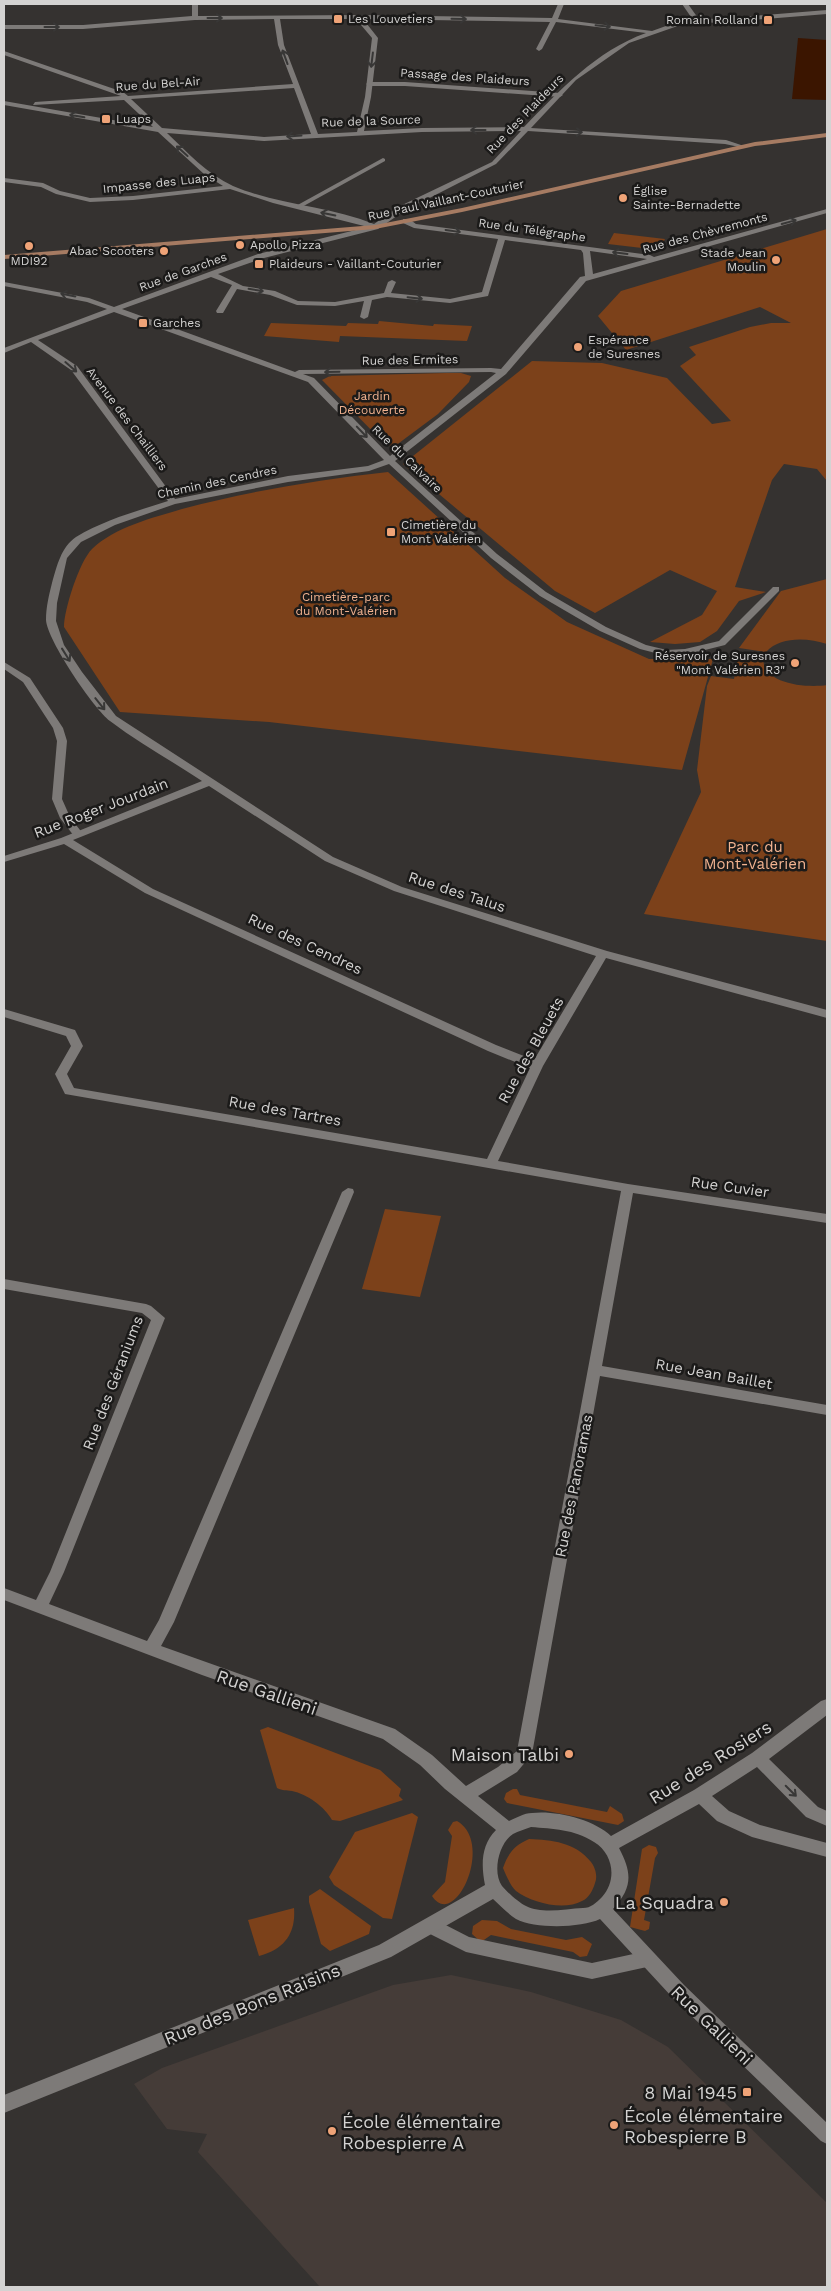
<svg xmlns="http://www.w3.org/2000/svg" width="831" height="2291" viewBox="0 0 831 2291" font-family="'Work Sans',sans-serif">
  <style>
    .built { fill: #453c38 }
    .green { fill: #7c411a }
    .water { fill: #3b1500 }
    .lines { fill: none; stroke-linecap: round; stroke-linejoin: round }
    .pedestrian { fill: #7d7a78; fill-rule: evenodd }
    .minor { fill: #7d7a78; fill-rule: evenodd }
    .primary { fill: #a67b62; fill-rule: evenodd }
    .oneway { stroke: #383736 }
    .poi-dot { fill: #efa377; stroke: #1b1a19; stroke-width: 2 }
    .labels { text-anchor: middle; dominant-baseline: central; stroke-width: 5; stroke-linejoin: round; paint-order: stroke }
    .far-poi-label { font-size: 12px; fill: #d4d3d2; stroke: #1b1a19; text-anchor: start }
    .far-street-label { font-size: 12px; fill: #d4d3d2; stroke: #1b1a19 }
    .far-park-label { font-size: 12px; fill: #f2b390; stroke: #1b1a19 }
    .street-label { font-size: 15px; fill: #d4d3d2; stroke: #1b1a19 }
    .park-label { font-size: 15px; fill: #f2b390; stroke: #1b1a19 }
    .near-street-label { font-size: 18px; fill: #d4d3d2; stroke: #1b1a19 }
    .near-poi-label { font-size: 18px; fill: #d4d3d2; stroke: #1b1a19; text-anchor: end }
  </style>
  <rect width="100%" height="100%" fill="#353230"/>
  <path class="built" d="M451,1975L531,1992L621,2020L668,2047L827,2203V2287H320L198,2152L207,2134L167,2129L134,2084L162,2068L393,1985Z"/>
  <g class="green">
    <path d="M827,229V481L817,469L784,464L772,480L735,587L766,592L739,601L717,631L700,642L675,644L650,642L702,615L717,591L670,570L595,613L555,591L403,464L532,361L602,363L667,378L712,424L731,421L680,366L696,355L689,347L750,327L771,323H791L760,307L626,350L598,316L621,291Z"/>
    <path d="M614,233L665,239L659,250L608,244Z"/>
    <path d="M379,321L433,326L434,324L472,326L467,341L340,336L339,342L264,336L271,323L346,326L348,323L378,324Z"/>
    <path d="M446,373H461L471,376L469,382L438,414L395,446L386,445L322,380L330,376Z"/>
    <path d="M388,472L505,578L567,622L649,659H713L682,770L269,722L120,712L64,627C64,610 79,562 92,549C115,527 152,518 182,509C249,491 318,480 388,472Z"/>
    <path d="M827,579V644C808,638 781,636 766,652L739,648L781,591Z"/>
    <path d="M738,657L763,658C763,685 808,688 827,685V941L644,914L701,792L697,770L707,686L711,676L734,679Z"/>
    <path d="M385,1209L441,1216L420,1297L362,1289Z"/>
    <path d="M268,1727L380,1770L401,1789L399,1796L403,1800L340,1821L332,1820C325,1807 307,1794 292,1791C286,1790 283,1791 277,1788L260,1730Z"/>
    <path d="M513,1789H517L520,1795L607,1812L610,1806L622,1814L624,1821L618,1825L507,1803L504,1799L506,1793Z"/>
    <path d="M412,1813L418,1817L392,1919L383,1918L334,1885L329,1877L355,1832Z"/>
    <path d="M457,1821C495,1843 455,1931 432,1896L445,1882L452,1836L448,1830L453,1822Z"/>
    <path d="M529,1839C552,1840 575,1842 591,1862C595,1867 598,1876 595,1883C593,1890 589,1898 582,1901C564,1911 532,1903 516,1891C510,1885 506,1875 503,1868C508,1853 515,1845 529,1839Z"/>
    <path d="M649,1845L656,1847L658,1853L655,1858L644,1920L650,1922L649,1929L645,1931L630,1927L642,1849Z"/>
    <path d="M320,1889L371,1926L369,1934L330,1951L321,1944L309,1902V1896Z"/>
    <path d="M294,1908C296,1934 284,1949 259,1956L248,1920Z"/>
    <path d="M482,1920L497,1921L511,1929L566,1940L582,1937L592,1944L587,1956L580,1957L573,1952L491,1935L481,1942L472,1934L473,1926Z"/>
  </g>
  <path class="water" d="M798,38L827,40V100L792,99Z"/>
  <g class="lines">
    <g class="pedestrian">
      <path d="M405,82L560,93L563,95L560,97L405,86H369L366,84L369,82Z"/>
      <path d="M383,158L385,159V161L300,208L294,207Z"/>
      <path d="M4,662L30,678L63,728L67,741L62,799L70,817L83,834L82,836H74L60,818L52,799L57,741L53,728L23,682L4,669Z"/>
      <path d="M432,1918L469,1937L592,1963L647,1951L653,1953L656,1959L653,1965L647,1967L592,1979L466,1952L426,1932L423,1926L426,1920Z"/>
    </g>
    <path class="minor" d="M192,4H198V16L358,15L552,18L558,4H564L558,19L652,31L691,17L682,4H688L698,18L716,19L827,10V14L716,23L692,21L629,43L576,80L531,128L726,140L744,146V148L725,144L528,131L496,164L404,211L378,229L264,258L218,274L243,286L275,291L298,301L335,302L384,293L388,282L392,280L396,282L391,293L450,299L482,292L498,239L414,228L403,223V219H409L416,224L650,255L654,257L827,209V213L586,281L506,374L395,461L497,554L546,592L606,627L646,645L667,650L685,649L719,641L773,587H779V591L725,645L685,655L667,656L640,649L600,631L540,596L491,558L389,464L369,471L288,482L175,504L115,525L81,542L67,558L57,603L56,621L64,645L82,672L116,716L333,857L402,887L607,951L827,1010V1018L606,958L543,1066L498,1161L628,1184L827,1214V1223L633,1193L602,1366L827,1405V1415L600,1376L532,1754L517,1772L478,1796L509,1821C516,1818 524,1813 532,1813C554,1810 594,1819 611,1836L694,1790L752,1753L821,1701L827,1699V1715L769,1759L818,1807L827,1811V1826L806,1817L757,1767L712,1796L729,1811L760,1825L827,1843V1857L752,1837L717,1821L699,1804L619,1848C632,1873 633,1887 613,1909L684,1985L827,2123V2144L821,2141L672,1997L600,1919C581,1928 535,1929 516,1919C508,1914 500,1905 493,1899L391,1957L4,2113V2095L379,1945L485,1885C481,1865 481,1845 496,1830L445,1789L420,1765L383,1739L202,1675L4,1600V1588L36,1600L50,1572L151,1320L142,1313L4,1289V1279L146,1304L151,1306L165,1318L64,1572L49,1604L147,1641L159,1620L342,1192L348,1188L353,1189L354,1192L174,1622L161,1646L395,1729L432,1755L466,1786L498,1767L517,1751L621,1191L65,1094L55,1074L71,1046L66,1036L4,1017V1009L75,1030L83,1046L67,1074L74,1088L487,1159L530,1068L488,1051L145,893L64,844L4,862V856L61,838L202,781C172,761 139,743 110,721C94,709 47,640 46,620C46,607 49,595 52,583C57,566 61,547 76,537C104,520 137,511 168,501L71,370L31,342L4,353V348L107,309L87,302L4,286V282L89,298L114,307L258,254L368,227L273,203L230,189L133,200L90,202L56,194L41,187L4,182V178L43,183L60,191L90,198L133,196L223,186L204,174L158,132L4,105V101L153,127L124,100L33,105L35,102L121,96L4,55V51L123,92L128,96L293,84L278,45L274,19L195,20L83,29H4V25H83L192,16ZM280,19H356L372,38L365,97L357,132L318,134L284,45ZM363,19L550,22L536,49L539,51L542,49L556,22L646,33C596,51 560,90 524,127L422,128L364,131L371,97L378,38ZM294,88L311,134L264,137L162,128L131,99ZM521,131L492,162L398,207L374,224C329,206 278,205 233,186C207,174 187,152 167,133L264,141L422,132ZM505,240L581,250L583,253L585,276L580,277L501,369L491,368L299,370L295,372L122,309L211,277L232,285L216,311L217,313H223L237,289L270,295L297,305L335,306L364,301L360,317L364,319L368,317L372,300L387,297L450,303L488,296ZM590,251L647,259L593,274ZM114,312L308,382L384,460L368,466L288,476L175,499L77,366L38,340ZM491,372L496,373L390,456L314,378L303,374ZM209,786L325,861L394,891L596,956L534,1060L496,1045L153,889L73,840ZM531,1827C553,1829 574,1829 594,1842C614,1854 617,1881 602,1897C596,1903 591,1908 583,1908C565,1909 542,1914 526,1906C519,1903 507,1892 502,1886C492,1872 499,1843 513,1834C518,1831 526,1829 531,1827Z"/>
    <path class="primary" d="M827,133V137L755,146L462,212L375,229L4,259V255L375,225L462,208L755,142Z"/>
  </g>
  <defs><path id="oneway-shaft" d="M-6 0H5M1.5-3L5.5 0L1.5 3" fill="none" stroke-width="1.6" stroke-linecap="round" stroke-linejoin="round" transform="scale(1.25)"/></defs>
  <g class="oneway">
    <use href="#oneway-shaft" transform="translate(215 18)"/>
    <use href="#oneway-shaft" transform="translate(459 19) rotate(1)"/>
    <use href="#oneway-shaft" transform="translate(603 26) rotate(6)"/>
    <use href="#oneway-shaft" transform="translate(52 27)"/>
    <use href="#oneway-shaft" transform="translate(285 57) rotate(-110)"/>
    <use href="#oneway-shaft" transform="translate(372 60) rotate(97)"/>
    <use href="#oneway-shaft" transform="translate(77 116) rotate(-170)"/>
    <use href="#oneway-shaft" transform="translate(478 130) rotate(180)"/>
    <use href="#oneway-shaft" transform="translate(575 132) rotate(2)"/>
    <use href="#oneway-shaft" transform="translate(294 136) rotate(176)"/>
    <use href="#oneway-shaft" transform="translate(182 151) rotate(-138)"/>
    <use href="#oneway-shaft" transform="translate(328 214) rotate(-168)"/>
    <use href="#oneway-shaft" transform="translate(789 222) rotate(-15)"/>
    <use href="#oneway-shaft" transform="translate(453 231) rotate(8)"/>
    <use href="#oneway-shaft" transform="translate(620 253) rotate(-173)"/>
    <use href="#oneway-shaft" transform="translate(256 290) rotate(9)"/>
    <use href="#oneway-shaft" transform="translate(68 295) rotate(-169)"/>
    <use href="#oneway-shaft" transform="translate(415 298) rotate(6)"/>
    <use href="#oneway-shaft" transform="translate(71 367) rotate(41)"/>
    <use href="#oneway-shaft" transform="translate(332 372) rotate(179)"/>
    <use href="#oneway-shaft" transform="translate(362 432) rotate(46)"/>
    <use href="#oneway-shaft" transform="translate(66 655) rotate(58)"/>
    <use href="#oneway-shaft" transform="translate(100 704) rotate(51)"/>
    <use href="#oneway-shaft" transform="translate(791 1791) rotate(45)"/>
  </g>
  <g class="poi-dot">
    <rect x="333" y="14" width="10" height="10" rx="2.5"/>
    <rect x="763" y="15" width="10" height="10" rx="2.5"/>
    <rect x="101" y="114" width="10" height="10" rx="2.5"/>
    <circle cx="623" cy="198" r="5"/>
    <circle cx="240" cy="245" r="5"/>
    <circle cx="29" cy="246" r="5"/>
    <circle cx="164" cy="251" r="5"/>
    <circle cx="776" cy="260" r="5"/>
    <rect x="254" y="259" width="10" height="10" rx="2.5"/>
    <rect x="138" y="318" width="10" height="10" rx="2.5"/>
    <circle cx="578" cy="347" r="5"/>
    <rect x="386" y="527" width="10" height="10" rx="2.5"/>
    <circle cx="795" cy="663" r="5"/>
    <circle cx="569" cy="1754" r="5"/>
    <circle cx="724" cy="1902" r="5"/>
    <rect x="742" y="2087" width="10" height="10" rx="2.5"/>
    <circle cx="614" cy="2125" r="5"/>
    <circle cx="332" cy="2131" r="5"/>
  </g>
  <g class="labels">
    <g class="far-poi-label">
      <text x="348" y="19">Les Louvetiers</text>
      <text x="758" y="20" text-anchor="end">Romain Rolland</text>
      <text x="116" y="119">Luaps</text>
      <text x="633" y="191">Église<tspan x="633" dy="14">Sainte-Bernadette</tspan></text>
      <text x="250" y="245">Apollo Pizza</text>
      <text x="154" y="251" text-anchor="end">Abac Scooters</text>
      <text x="766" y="253" text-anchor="end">Stade Jean<tspan x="766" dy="14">Moulin</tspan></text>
      <text x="29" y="261" text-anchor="middle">MDI92</text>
      <text x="269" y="264">Plaideurs - Vaillant-Couturier</text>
      <text x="153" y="323">Garches</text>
      <text x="588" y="340">Espérance<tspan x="588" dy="14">de Suresnes</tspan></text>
      <text x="401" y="525">Cimetière du<tspan x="401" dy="14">Mont Valérien</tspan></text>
      <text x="785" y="656" text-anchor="end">Réservoir de Suresnes<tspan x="785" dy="14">"Mont Valérien R3"</tspan></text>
    </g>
    <g class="far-street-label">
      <text transform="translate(465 77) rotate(4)">Passage des Plaideurs</text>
      <text transform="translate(158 84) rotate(-4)">Rue du Bel-Air</text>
      <text transform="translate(525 114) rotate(-46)">Rue des Plaideurs</text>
      <text transform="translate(371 121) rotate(-2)">Rue de la Source</text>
      <text transform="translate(159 183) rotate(-6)">Impasse des Luaps</text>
      <text transform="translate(446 200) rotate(-12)">Rue Paul Vaillant-Couturier</text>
      <text transform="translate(532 230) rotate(8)">Rue du Télégraphe</text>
      <text transform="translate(705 233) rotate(-15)">Rue des Chèvremonts</text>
      <text transform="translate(183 272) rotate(-20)">Rue de Garches</text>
      <text transform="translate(410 360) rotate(-1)">Rue des Ermites</text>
      <text transform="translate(127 419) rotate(53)">Avenue des Chailliers</text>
      <text transform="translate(407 459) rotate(44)">Rue du Calvaire</text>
      <text transform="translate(217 482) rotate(-12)">Chemin des Cendres</text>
    </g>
    <g class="far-park-label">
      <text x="372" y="396">Jardin<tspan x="372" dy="14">Découverte</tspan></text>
      <text x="346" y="597">Cimetière-parc<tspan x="346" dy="14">du Mont-Valérien</tspan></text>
    </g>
    <g class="street-label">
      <text transform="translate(101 808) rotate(-21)">Rue Roger Jourdain</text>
      <text transform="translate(457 892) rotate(18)">Rue des Talus</text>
      <text transform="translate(305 944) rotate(25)">Rue des Cendres</text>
      <text transform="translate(531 1050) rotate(-61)">Rue des Bleuets</text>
      <text transform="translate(285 1111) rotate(10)">Rue des Tartres</text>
      <text transform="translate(730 1187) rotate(8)">Rue Cuvier</text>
      <text transform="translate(714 1374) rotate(10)">Rue Jean Baillet</text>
      <text transform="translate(113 1383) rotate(-69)">Rue des Géraniums</text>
      <text transform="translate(574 1486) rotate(-79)">Rue des Panoramas</text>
    </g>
    <g class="park-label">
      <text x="755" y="847">Parc du<tspan x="755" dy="17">Mont-Valérien</tspan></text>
    </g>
    <g class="near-street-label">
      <text transform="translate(267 1692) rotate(19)">Rue Gallieni</text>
      <text transform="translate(710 1762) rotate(-32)">Rue des Rosiers</text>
      <text transform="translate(252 2004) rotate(-22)">Rue des Bons Raisins</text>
      <text transform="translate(712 2025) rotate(44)">Rue Gallieni</text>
    </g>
    <g class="near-poi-label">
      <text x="559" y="1754">Maison Talbi</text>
      <text x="714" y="1902">La Squadra</text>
      <text x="737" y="2092">8 Mai 1945</text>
      <text x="624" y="2115" text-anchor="start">École élémentaire<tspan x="624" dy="21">Robespierre B</tspan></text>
      <text x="342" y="2121" text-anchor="start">École élémentaire<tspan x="342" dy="21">Robespierre A</tspan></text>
    </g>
  </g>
  <rect width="831" height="2291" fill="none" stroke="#d4d3d2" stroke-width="10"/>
</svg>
